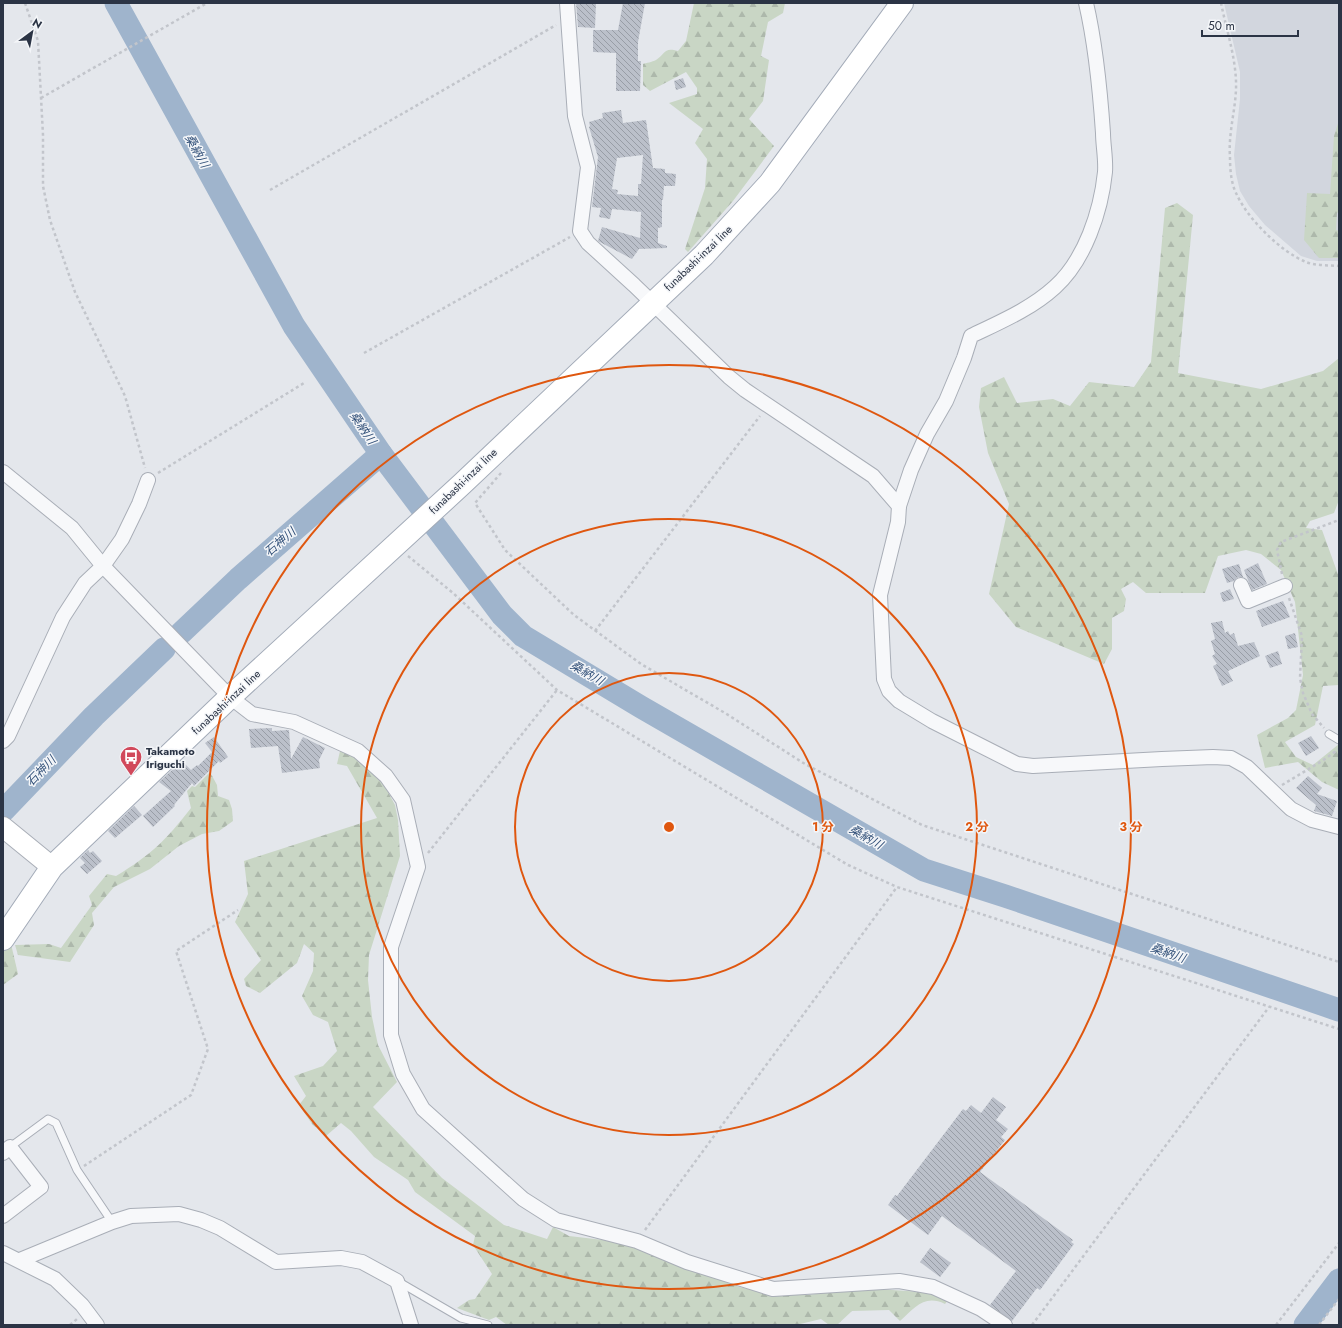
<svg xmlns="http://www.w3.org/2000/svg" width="1342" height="1328" viewBox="0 0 1342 1328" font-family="Jost,'Noto Sans JP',sans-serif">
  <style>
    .built { fill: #d2d6de }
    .forest { fill: url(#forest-firs) }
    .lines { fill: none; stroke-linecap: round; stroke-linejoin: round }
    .river { stroke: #9fb4cc; stroke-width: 23 }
    .building { fill: url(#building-back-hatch); fill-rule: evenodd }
    .lane-casing { stroke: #a9aeb7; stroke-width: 9 }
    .street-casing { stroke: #a9aeb7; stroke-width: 16 }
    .secondary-casing { stroke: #a9aeb7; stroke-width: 22 }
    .primary-casing { stroke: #a3abb8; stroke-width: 24 }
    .path { stroke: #c2c5cb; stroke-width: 2.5; stroke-dasharray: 3 3; stroke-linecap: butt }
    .lane { stroke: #f7f8fa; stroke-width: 7 }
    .street { stroke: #f7f8fa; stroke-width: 14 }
    .secondary { stroke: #fff; stroke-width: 20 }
    .primary { stroke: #fff; stroke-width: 22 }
    .ring { fill: none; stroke: #df570f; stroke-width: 2 }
    .labels { text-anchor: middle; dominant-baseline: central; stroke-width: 3; stroke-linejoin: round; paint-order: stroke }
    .street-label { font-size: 11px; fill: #2b3445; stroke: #f4f6f9 }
    .poi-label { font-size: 11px; font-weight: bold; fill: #2b3445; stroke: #f4f6f9; text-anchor: start }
    .water-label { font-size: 12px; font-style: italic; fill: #34527a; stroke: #f4f6f9 }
    .centre { fill: #df570f; stroke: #f4f6f9; stroke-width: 2 }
    .ring-label { font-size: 12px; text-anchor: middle; font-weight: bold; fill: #df570f; stroke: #f4f6f9; stroke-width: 3; stroke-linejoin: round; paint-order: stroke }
  </style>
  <defs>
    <pattern id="forest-firs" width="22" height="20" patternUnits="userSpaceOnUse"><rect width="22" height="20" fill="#c9d6c5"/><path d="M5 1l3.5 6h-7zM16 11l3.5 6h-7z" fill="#adb8ab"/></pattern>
    <pattern id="building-back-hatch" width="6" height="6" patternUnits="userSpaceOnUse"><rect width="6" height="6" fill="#bbc0ca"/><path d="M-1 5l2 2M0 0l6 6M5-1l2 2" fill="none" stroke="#989da6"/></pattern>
  </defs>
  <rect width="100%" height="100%" fill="#e4e7ec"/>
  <path class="built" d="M1224,3H1339V261H1317L1301,256L1265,225L1249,206L1240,191L1236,174L1234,155L1240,99V72Z"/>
  <g class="forest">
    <path d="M694,3H785L783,13L768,22L761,56L769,60L763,101L749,119L774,146L733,201L688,252L685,249L705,188L707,159L695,143L703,129L669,103L697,94V88L686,72L650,91L643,85V64C646,63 652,62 656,60C666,54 663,47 678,51L686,41Z"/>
    <path d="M1339,120V212L1337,213L1336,230L1339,231V258H1319L1304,240L1307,193L1330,194L1334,136Z"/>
    <path d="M1177,203L1193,215L1178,373L1261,389L1323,371L1339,358V500L1334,513L1310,521L1306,528L1322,530L1339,577V685L1323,686L1315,725L1285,742L1296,757L1313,765L1339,744V790L1322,782L1298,762L1265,768L1257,735L1288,718L1296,710L1303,675L1295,602L1281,570L1261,554L1246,550L1218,556L1205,593H1146L1133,582L1121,589L1126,599L1124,611L1112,618V649L1104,664L1016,627L989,594L1009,504L988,453L979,407L981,388L1004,377L1017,403L1053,399L1070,406L1089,382L1134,387L1151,362L1165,208Z"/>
    <path d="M340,751L349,753L375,772L388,792L395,805L398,820L400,856L369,955L368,980L372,1017L378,1045L397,1082L373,1107L442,1178L504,1225L547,1239L553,1227L569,1236L612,1241L656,1254L696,1271L739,1287L770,1294L808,1295L863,1288L936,1293L948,1300L945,1304C924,1294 915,1308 900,1321L889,1310L852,1311L837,1325H829L821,1319L796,1325H507L496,1317L489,1320L457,1308L469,1300L475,1299L492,1274L473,1245L475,1236L415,1192L408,1180L374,1157L351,1131L341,1123L326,1136L312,1124L299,1105L306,1096L294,1076L323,1066L337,1051L328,1022L313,1015L302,996L313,971L314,953L304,944L297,963L260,993L246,986L244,979L261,960L235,922L248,894L244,861L377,818L347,766L337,764Z"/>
    <path d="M210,772L217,785L218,796L229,800L232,809L233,821L219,831L202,834L179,846L150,869L114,887L92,913L94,925L70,962L18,955L15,945L49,944L61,948L92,905L89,896L107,874L116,876C151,855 166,840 191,808L187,791L192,786L195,787Z"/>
    <path d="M3,926L8,931L18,974L3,985Z"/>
  </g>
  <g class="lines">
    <g class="river">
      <path d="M116,3L294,326L381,454L502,615L523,636L641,707L924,870L1005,896L1339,1010"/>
      <path d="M181,633L238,579L381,454"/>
      <path d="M4,810L94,716L164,649"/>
      <path d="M1305,1325L1339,1280"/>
    </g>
  </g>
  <g class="building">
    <path d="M576,3H596L595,28L578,27Z"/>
    <path d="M623,3H645L638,42V61H641L640,91H616V53L593,52V30H618Z"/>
    <path d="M683,78L686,87L676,90L674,81Z"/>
    <path d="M621,110L623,123L646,120L653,168L665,169V173L676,174L675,186H664L663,200H662V227L658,228V243L667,246V248L639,249L632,259L598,241L602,227L640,238L641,212L612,209L610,219L599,217L601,208L592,207L598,157L589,127L590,126L589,122L603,118L602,113ZM643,155L641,184H638V196L617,194L618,190L612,189L617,158Z"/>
    <path d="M1258,563L1267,584L1252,590L1244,570Z"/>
    <path d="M1239,564L1243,577H1238L1234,581L1227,583L1222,569Z"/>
    <path d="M1230,589L1234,599L1223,602L1220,593Z"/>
    <path d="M1283,601L1290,617L1262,627L1256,611Z"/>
    <path d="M1222,621L1225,633L1228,631L1230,635L1234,633L1238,646L1254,642L1260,656L1228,671L1233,681L1222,686L1213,666L1217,664L1212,656L1215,654L1211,641L1215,639L1211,623Z"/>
    <path d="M1295,633L1298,647L1288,649L1285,636Z"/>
    <path d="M1278,651L1282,664L1270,668L1265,656Z"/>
    <path d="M272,728V731L289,730L291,759L303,737L325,748L319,760L320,768L282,773L278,746L251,748L249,729Z"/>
    <path d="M1311,736L1319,748L1306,756L1298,743Z"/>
    <path d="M214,737L228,757L220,763L219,761L194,786L192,783L174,805L175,806L153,827L143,816L171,791L159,782L182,761L191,770L197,765L198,766L212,752L205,743Z"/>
    <path d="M1308,776L1322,788L1317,794L1337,801L1332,816L1314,811L1316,805L1296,788Z"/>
    <path d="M134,806L142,815L115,838L108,831Z"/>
    <path d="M88,850L90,853L93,851L102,861L87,874L80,867L85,863L80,858Z"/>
    <path d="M993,1097L1006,1107L996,1120L1008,1129L1001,1137L1005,1140L980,1172L1073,1240L1071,1242L1074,1244L1040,1290L1037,1288L1012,1321L990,1305L1016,1271L942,1216L928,1235L888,1205L895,1195L897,1196L963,1109L966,1111L971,1105L981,1113Z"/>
    <path d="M930,1248L951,1263L940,1277L920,1262Z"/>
  </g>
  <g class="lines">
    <g class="lane-casing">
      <g id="lane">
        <path d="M1329,734L1339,740"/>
        <path d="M10,1147L48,1119L56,1123L77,1170L112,1222"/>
        <path d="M399,1282L461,1318L488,1325"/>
      </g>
    </g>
    <g class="street-casing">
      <g id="street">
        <path d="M567,3L575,116L588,167L580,231L588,243L634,285L729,377L745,390L873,476L899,506L898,522L880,595L884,679L889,691L899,701L932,721L1017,764L1033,766L1162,759L1213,757L1231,758L1247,767L1291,809L1312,820L1339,827"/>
        <path d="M3,472L72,528L103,566L230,697L252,714L294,722L358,751L386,776L403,800L418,867L391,947V1035L403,1074L423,1109L523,1199L556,1220L637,1241L687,1262L773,1289L899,1281L933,1287L981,1309L1005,1325"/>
        <path d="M899,506L911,470L927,434L946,401L964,358L971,336C1000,322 1031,309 1055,287C1085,260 1101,211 1105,172C1106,159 1103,145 1103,133C1100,89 1096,46 1086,3"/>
        <path d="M1241,585L1248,601L1285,586"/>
        <path d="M3,741L8,736L63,617L85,583L103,566L122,539L139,504L148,480"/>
        <path d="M3,1153L10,1147L41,1187L3,1216"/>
        <path d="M3,1253L55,1279L82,1305L97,1325"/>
        <path d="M20,1260L112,1222L131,1216L179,1214L201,1220L220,1228L276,1262L341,1258L362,1262L397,1281L411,1325"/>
      </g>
    </g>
    <g class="secondary-casing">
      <path id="secondary" d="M3,827L52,867"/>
    </g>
    <g class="primary-casing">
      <path id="primary" d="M3,939L52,867L230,697L462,484L704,255L770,183L902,3"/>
    </g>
    <g class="path">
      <path d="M25,3L38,41L43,135V186L50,220L75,292L125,396L145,468"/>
      <path d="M1221,3C1226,28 1235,55 1236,81C1237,106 1228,131 1230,157C1230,169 1231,184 1237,195C1248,219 1281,252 1306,262C1316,266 1328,265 1339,266"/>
      <path d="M41,98L207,3"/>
      <path d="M270,190L556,25"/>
      <path d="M364,353L570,237"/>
      <path d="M158,473L304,383"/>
      <path d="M501,473L475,503L505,550L574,615L641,664L725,713L805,764L922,825L1339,962"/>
      <path d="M408,556L453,593L557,690L848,865L897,887L1339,1029"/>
      <path d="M1282,574L1277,550L1281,542L1339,520"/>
      <path d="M1289,598L1302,636L1300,678L1303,693L1312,714L1324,728"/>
      <path d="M595,631L760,416"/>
      <path d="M1282,785L1322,761L1339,749"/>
      <path d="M428,853L557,690"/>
      <path d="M84,1166L191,1095L208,1049L176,951L238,910"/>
      <path d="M645,1230L897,887"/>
      <path d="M70,1325L77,1319"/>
      <path d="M1032,1325L1269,1007"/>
      <path d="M1276,1325L1339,1243"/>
      <path d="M1319,1325L1339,1299"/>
    </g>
    <use href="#lane" class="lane"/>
    <use href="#street" class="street"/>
    <use href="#secondary" class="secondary"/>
    <use href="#primary" class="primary"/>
  </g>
  <g class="ring">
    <circle cx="669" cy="827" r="154"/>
    <circle cx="669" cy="827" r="308"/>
    <circle cx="669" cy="827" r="462"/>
  </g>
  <defs>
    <g id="bus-pin" transform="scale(1.15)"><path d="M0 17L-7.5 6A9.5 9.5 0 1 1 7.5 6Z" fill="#d1495b" stroke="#f4f6f9"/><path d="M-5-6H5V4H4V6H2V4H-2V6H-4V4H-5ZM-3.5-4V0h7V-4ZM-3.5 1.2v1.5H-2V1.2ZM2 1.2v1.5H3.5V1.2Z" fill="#fff"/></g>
  </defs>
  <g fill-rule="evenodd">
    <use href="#bus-pin" x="131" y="757"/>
  </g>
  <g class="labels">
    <g class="street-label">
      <text transform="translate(698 258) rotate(-44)">funabashi-inzai line</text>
      <text transform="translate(463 481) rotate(-44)">funabashi-inzai line</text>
      <text transform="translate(226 702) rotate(-43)">funabashi-inzai line</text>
    </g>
    <g class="poi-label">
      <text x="146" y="751">Takamoto<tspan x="146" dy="13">Iriguchi</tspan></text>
    </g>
    <g class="water-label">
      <text transform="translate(197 151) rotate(61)">桑納川</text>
      <text transform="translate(363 428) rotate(56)">桑納川</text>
      <text transform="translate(280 542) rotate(-41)">石神川</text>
      <text transform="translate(587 673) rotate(30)">桑納川</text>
      <text transform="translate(41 771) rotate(-46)">石神川</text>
      <text transform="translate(866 837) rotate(30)">桑納川</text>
      <text transform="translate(1168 953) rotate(19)">桑納川</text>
    </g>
  </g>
  <circle cx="669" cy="827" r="6" class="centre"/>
  <g class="ring-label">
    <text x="823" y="831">1 分</text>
    <text x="977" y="831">2 分</text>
    <text x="1131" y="831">3 分</text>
  </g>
  <rect width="1342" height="1328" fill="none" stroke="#2b3445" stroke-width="8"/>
  <g transform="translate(32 32) rotate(32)" stroke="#f4f6f9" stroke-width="3" paint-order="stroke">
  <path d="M0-3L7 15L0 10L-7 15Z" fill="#2b3445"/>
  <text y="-6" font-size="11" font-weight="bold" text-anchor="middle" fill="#2b3445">N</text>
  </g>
  <path d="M1202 30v6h96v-6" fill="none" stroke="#2b3445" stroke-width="2"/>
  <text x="1208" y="30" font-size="12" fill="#2b3445" stroke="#f4f6f9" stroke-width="3" paint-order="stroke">50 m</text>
</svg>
